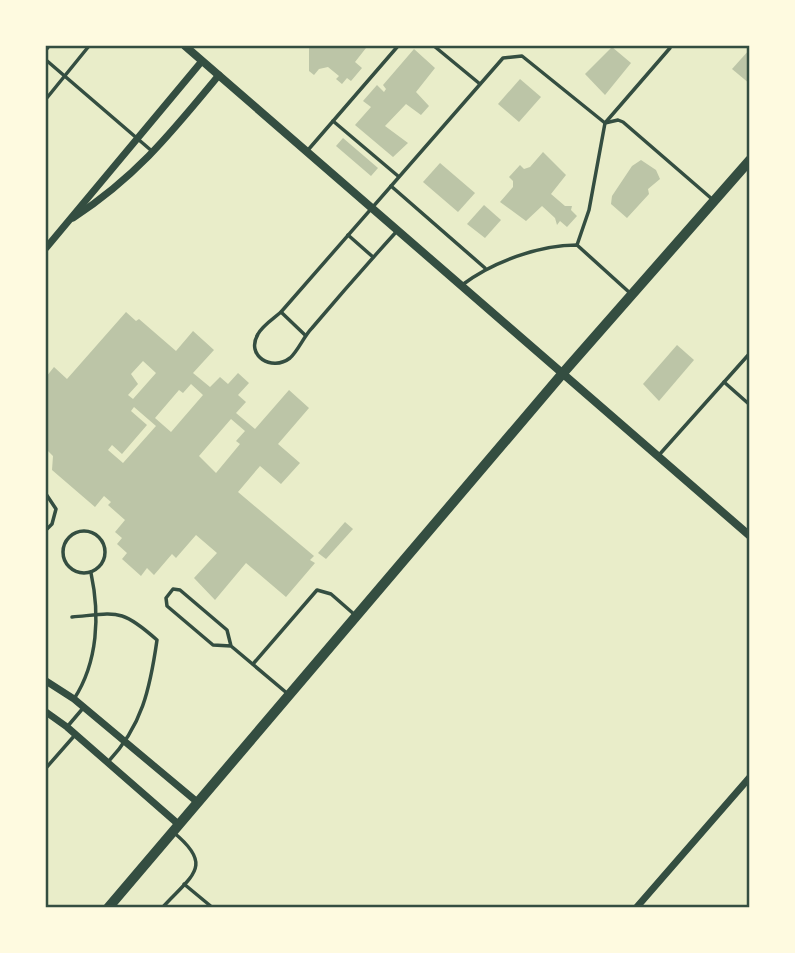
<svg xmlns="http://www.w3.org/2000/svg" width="795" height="953" viewBox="0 0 795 953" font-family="Cabin,sans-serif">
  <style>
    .building { fill: #bcc5a7; fill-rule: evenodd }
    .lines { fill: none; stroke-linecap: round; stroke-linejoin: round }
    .service { stroke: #344e41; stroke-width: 3.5 }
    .minor { stroke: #344e41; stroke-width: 7 }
    .tertiary { stroke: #344e41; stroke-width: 8 }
    .secondary { stroke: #344e41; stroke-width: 10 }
    .neatline { fill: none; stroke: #344e41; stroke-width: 2.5 }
  </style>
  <rect width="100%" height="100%" fill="#e9edc9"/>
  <g class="building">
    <path d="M309,46H364L366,48L355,62L362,68L351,81L347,78L342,84L336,79L339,76L328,67L319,69L314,75L309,71Z"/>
    <path d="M612,47L631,63L605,95L585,74Z"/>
    <path d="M414,49L435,68L416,92L429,106L421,115L406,104L385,126L408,143L393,157L355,125L371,107L363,101L377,85L384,92L386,89L383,85Z"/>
    <path d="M750,49V84L732,69Z"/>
    <path d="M520,79L541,97L519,122L498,104Z"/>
    <path d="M343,138L378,168L371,176L336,146Z"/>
    <path d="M543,152L566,175L551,194L565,206H572L571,210L577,216L567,227L560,221L557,225L555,218L542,206L526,221L500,202L513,187V181L509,177L520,165L524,169L530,167Z"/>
    <path d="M641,160L656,170L660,179L648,189L649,194L627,218L611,204L612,196L632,166Z"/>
    <path d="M440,163L475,193L458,212L423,182Z"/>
    <path d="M484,205L501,220L485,238L467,224Z"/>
    <path d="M126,312L136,321L139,319L176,351L193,331L214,350L193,373L210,387L220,377L228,384L238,373L249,383L238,395L246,402L236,413L255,429L289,390L309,408L278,444L300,463L281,484L260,466L238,492L314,556L310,560L315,563L286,597L246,563L215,600L194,578L217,553L196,535L176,558L172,554L154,575L147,568L141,576L122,559L127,553L117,544L122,538L115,532L125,520L108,505L111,502L104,496L95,507L52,470L53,456L46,449V377L54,367L67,379ZM143,361L156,373L133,399L128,395L138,384L131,374ZM191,384L203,395L171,432L155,418L179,390L183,393ZM134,407L156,426L123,463L108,450L112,445L122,454L147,425L131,411ZM231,419L245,431L236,441L240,444L216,473L199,456Z"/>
    <path d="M677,345L694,360L659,401L643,384Z"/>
    <path d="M345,522L353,529L326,559L318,553Z"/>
  </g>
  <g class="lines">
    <g class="service">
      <path d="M434,46L480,84"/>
      <path d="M703,46H715"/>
      <path d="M46,50L49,46"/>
      <path d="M46,60L153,152"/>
      <path d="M46,99L89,46"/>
      <path d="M333,121L398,176"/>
      <path d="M308,150L398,46"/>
      <path d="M391,186L485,268"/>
      <path d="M397,231C368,263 340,295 312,328C304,336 298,351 290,358C272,372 245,356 258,334C263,325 273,319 281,312L503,58L522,56L605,123L618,120L623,122L712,199"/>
      <path d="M348,235L373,257"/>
      <path d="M577,245L589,210L605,123L670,48"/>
      <path d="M462,285C492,262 539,245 577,245L630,293"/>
      <path d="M281,312L305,335"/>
      <path d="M724,382L750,405"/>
      <path d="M659,455L750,353"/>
      <path d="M46,494L56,509L52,524L46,530"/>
      <circle cx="84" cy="552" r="21"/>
      <path d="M72,617C118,613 121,608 157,640C150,689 142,726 108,762"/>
      <path d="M231,646L213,645L167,606L166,598L173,589L180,590L227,630L231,646L288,694"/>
      <path d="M253,664L317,590L331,594L355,615"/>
      <path d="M74,699C98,662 100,615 91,573"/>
      <path d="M67,727L84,707"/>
      <path d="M46,768L75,735"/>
      <path d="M184,884L213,908"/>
      <path d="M162,908C192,875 215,866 173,832"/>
    </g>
    <g class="minor">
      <path d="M73,218C137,176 171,133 219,75"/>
      <path d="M46,248L202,61"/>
      <path d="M46,681L74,699L196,801"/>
      <path d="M46,712L67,727L177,823"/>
      <path d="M636,908L750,777"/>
    </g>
    <path class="tertiary" d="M185,46L750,536"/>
    <path class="secondary" d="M108,908L563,373L750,160"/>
  </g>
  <rect width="795" height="953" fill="none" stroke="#fefae0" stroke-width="94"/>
  <rect x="47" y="47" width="701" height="859" class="neatline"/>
</svg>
